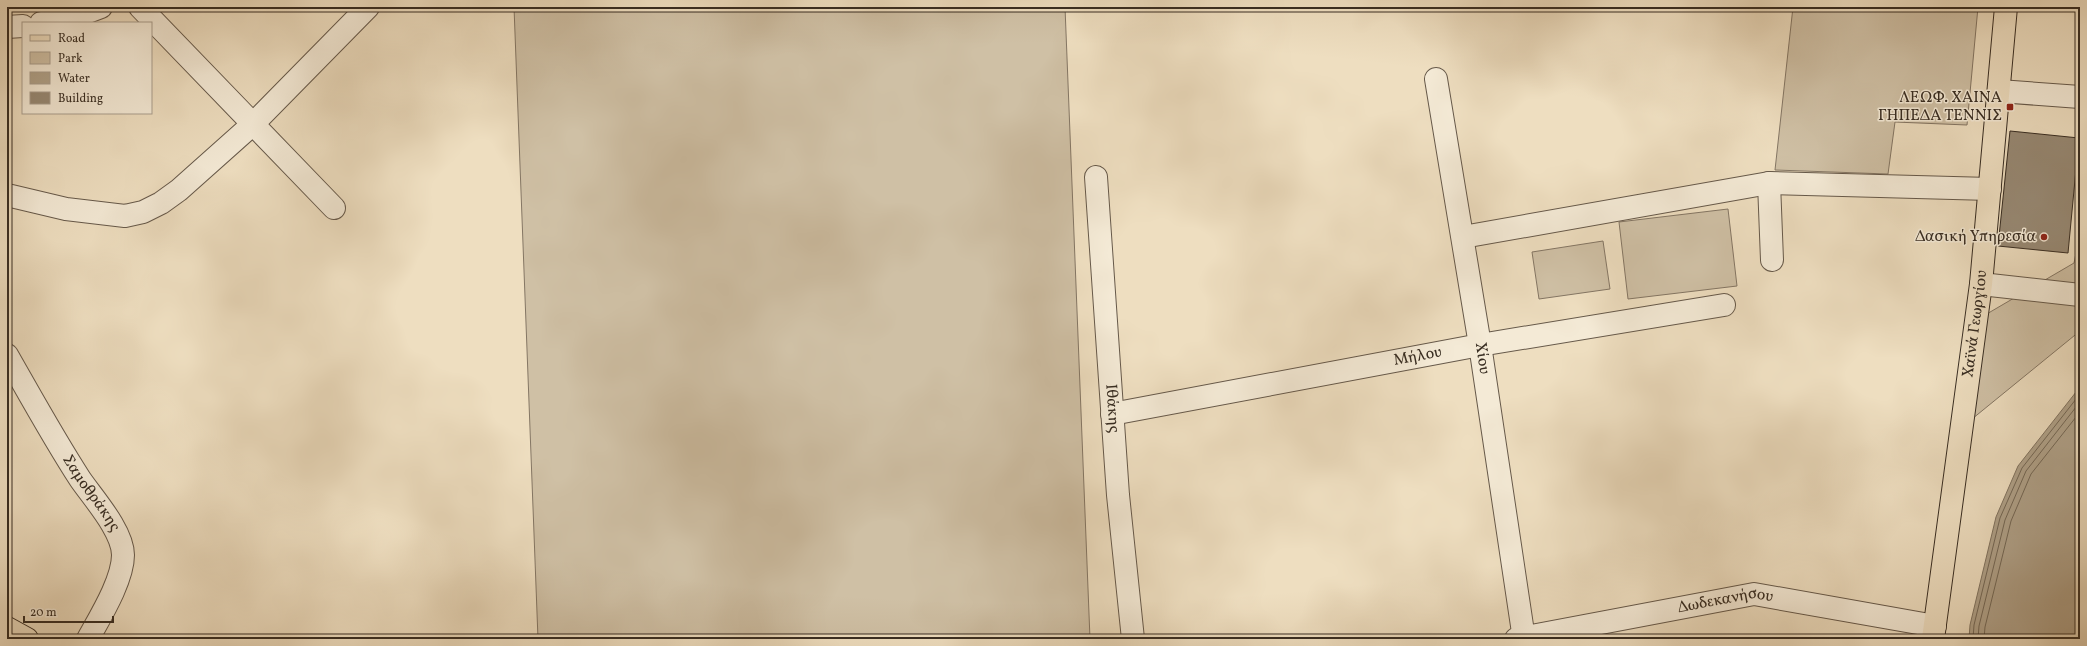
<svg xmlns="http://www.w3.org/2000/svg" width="2087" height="646" viewBox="0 0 2087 646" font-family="Vollkorn,serif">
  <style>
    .green { fill: #cfc0a5; stroke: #847664 }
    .water { fill: #b0a28a; stroke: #807360 }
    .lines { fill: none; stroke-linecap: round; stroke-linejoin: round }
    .shore { stroke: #746856; stroke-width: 1 }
    .building { fill: #978974; stroke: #382d22 }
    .minor-casing { stroke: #66594a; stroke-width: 24 }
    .major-casing { stroke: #382d22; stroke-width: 24 }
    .minor { stroke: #f4ead6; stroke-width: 22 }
    .major { stroke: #eedec0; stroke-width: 22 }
    .poi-dot { fill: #8f2418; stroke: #f4ead6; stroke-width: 1.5 }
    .labels { text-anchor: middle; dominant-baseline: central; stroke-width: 3; stroke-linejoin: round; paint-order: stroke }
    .poi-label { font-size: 16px; fill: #382d22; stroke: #f4ead6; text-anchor: end }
    .street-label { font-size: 16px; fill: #382d22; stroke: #f4ead6 }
  </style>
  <rect width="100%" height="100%" fill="#eedec0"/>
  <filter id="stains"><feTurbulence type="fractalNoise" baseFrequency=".005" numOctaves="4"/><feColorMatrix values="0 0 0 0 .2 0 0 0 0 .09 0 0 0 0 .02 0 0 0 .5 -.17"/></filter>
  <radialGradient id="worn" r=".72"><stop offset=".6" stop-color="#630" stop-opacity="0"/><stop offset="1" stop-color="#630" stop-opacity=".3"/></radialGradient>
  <g class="green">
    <path d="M514,7H1065L1090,639H538Z"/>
    <path d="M1793,7H1978L1967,125L1895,122L1888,174L1775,170Z"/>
    <path d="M1728,209L1737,286L1628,299L1619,222Z"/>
    <path d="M2080,233V331L1972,419L1985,315L2074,263Z"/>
    <path d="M1603,241L1610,289L1539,299L1532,252Z"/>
  </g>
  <path class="water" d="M2080,387V639H1969L1970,625L1996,517L2018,466Z"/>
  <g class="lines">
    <g class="shore">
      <path d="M1973,639L1974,625L2000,518L2022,468L2080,394"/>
      <path d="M1978,639L1979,626L2005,520L2026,471L2080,402"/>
      <path d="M1984,639L1985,627L2011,521L2031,474L2080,412"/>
    </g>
  </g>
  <path class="building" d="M2010,131L2079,138L2068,253L1998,246Z"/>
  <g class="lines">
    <g class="minor-casing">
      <g id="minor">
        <path d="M140,7L334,208"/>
        <path d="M41,23L72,18L101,7"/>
        <path d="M7,27L23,26"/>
        <path id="s1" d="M1436,79L1480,345L1524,639"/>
        <path d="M1999,91L2080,97"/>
        <path id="s2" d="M1096,177L1118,495L1133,639"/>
        <path d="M1769,183L1772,260"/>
        <path d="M7,195L66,209L125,216L143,212L161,203L179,190L253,124L368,7"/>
        <path d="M1463,237L1769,183L1990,189"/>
        <path d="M1981,284L2080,295"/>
        <path id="s3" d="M7,355C31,397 54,439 80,479C93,498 123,531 123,555C123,580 100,617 88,639"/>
        <path id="s4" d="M1112,414L1480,345L1724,305"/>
        <path id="s5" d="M1516,639L1754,594L1935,626"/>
      </g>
    </g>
    <g class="major-casing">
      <g id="major">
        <path d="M7,628L27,639"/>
        <path id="s6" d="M1933,639L1981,284L2006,7"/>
      </g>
    </g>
    <use href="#minor" class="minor"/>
    <use href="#major" class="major"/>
  </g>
  <g class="poi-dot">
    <rect x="2006" y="103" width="8" height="8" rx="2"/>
    <circle cx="2044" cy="237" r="4"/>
  </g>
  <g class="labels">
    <g class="poi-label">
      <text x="2002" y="98">ΛΕΩΦ. ΧΑΙΝΑ<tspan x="2002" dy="18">ΓΗΠΕΔΑ ΤΕΝΝΙΣ</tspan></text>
      <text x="2036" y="237">Δασική Υπηρεσία</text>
    </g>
    <g class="street-label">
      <text stroke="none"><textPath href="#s6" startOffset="318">Χαϊνά Γεωργίου</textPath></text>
      <text stroke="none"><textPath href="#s4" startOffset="311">Μήλου</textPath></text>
      <text stroke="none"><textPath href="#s1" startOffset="283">Χίου</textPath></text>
      <text stroke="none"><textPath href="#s2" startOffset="232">Ιθάκης</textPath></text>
      <text stroke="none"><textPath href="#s3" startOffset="162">Σαμοθράκης</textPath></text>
      <text stroke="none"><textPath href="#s5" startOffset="213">Δωδεκανήσου</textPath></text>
    </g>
  </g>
  <rect width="2087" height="646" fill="none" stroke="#eedec0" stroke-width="24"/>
  <rect x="8" y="8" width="2071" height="630" fill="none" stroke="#382d22" stroke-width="2"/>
  <rect x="12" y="12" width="2063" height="622" fill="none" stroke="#382d22"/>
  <rect x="22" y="22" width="130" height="92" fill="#f4ead6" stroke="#a99e8e"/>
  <rect x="30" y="35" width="20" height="6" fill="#eedec0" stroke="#a99e8e"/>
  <text x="58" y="42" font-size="12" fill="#382d22">Road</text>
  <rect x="30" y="52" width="20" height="12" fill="#cfc0a5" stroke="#a99e8e"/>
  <text x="58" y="62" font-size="12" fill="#382d22">Park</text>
  <rect x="30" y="72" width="20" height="12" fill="#b0a28a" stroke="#a99e8e"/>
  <text x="58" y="82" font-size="12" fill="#382d22">Water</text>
  <rect x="30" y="92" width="20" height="12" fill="#978974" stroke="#a99e8e"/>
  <text x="58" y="102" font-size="12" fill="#382d22">Building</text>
  <path d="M24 616v6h89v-6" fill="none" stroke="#382d22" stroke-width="2"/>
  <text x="30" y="616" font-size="12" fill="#382d22" stroke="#f4ead6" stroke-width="3" paint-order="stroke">20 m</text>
  <rect width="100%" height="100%" filter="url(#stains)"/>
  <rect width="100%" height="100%" fill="url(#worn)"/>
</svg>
